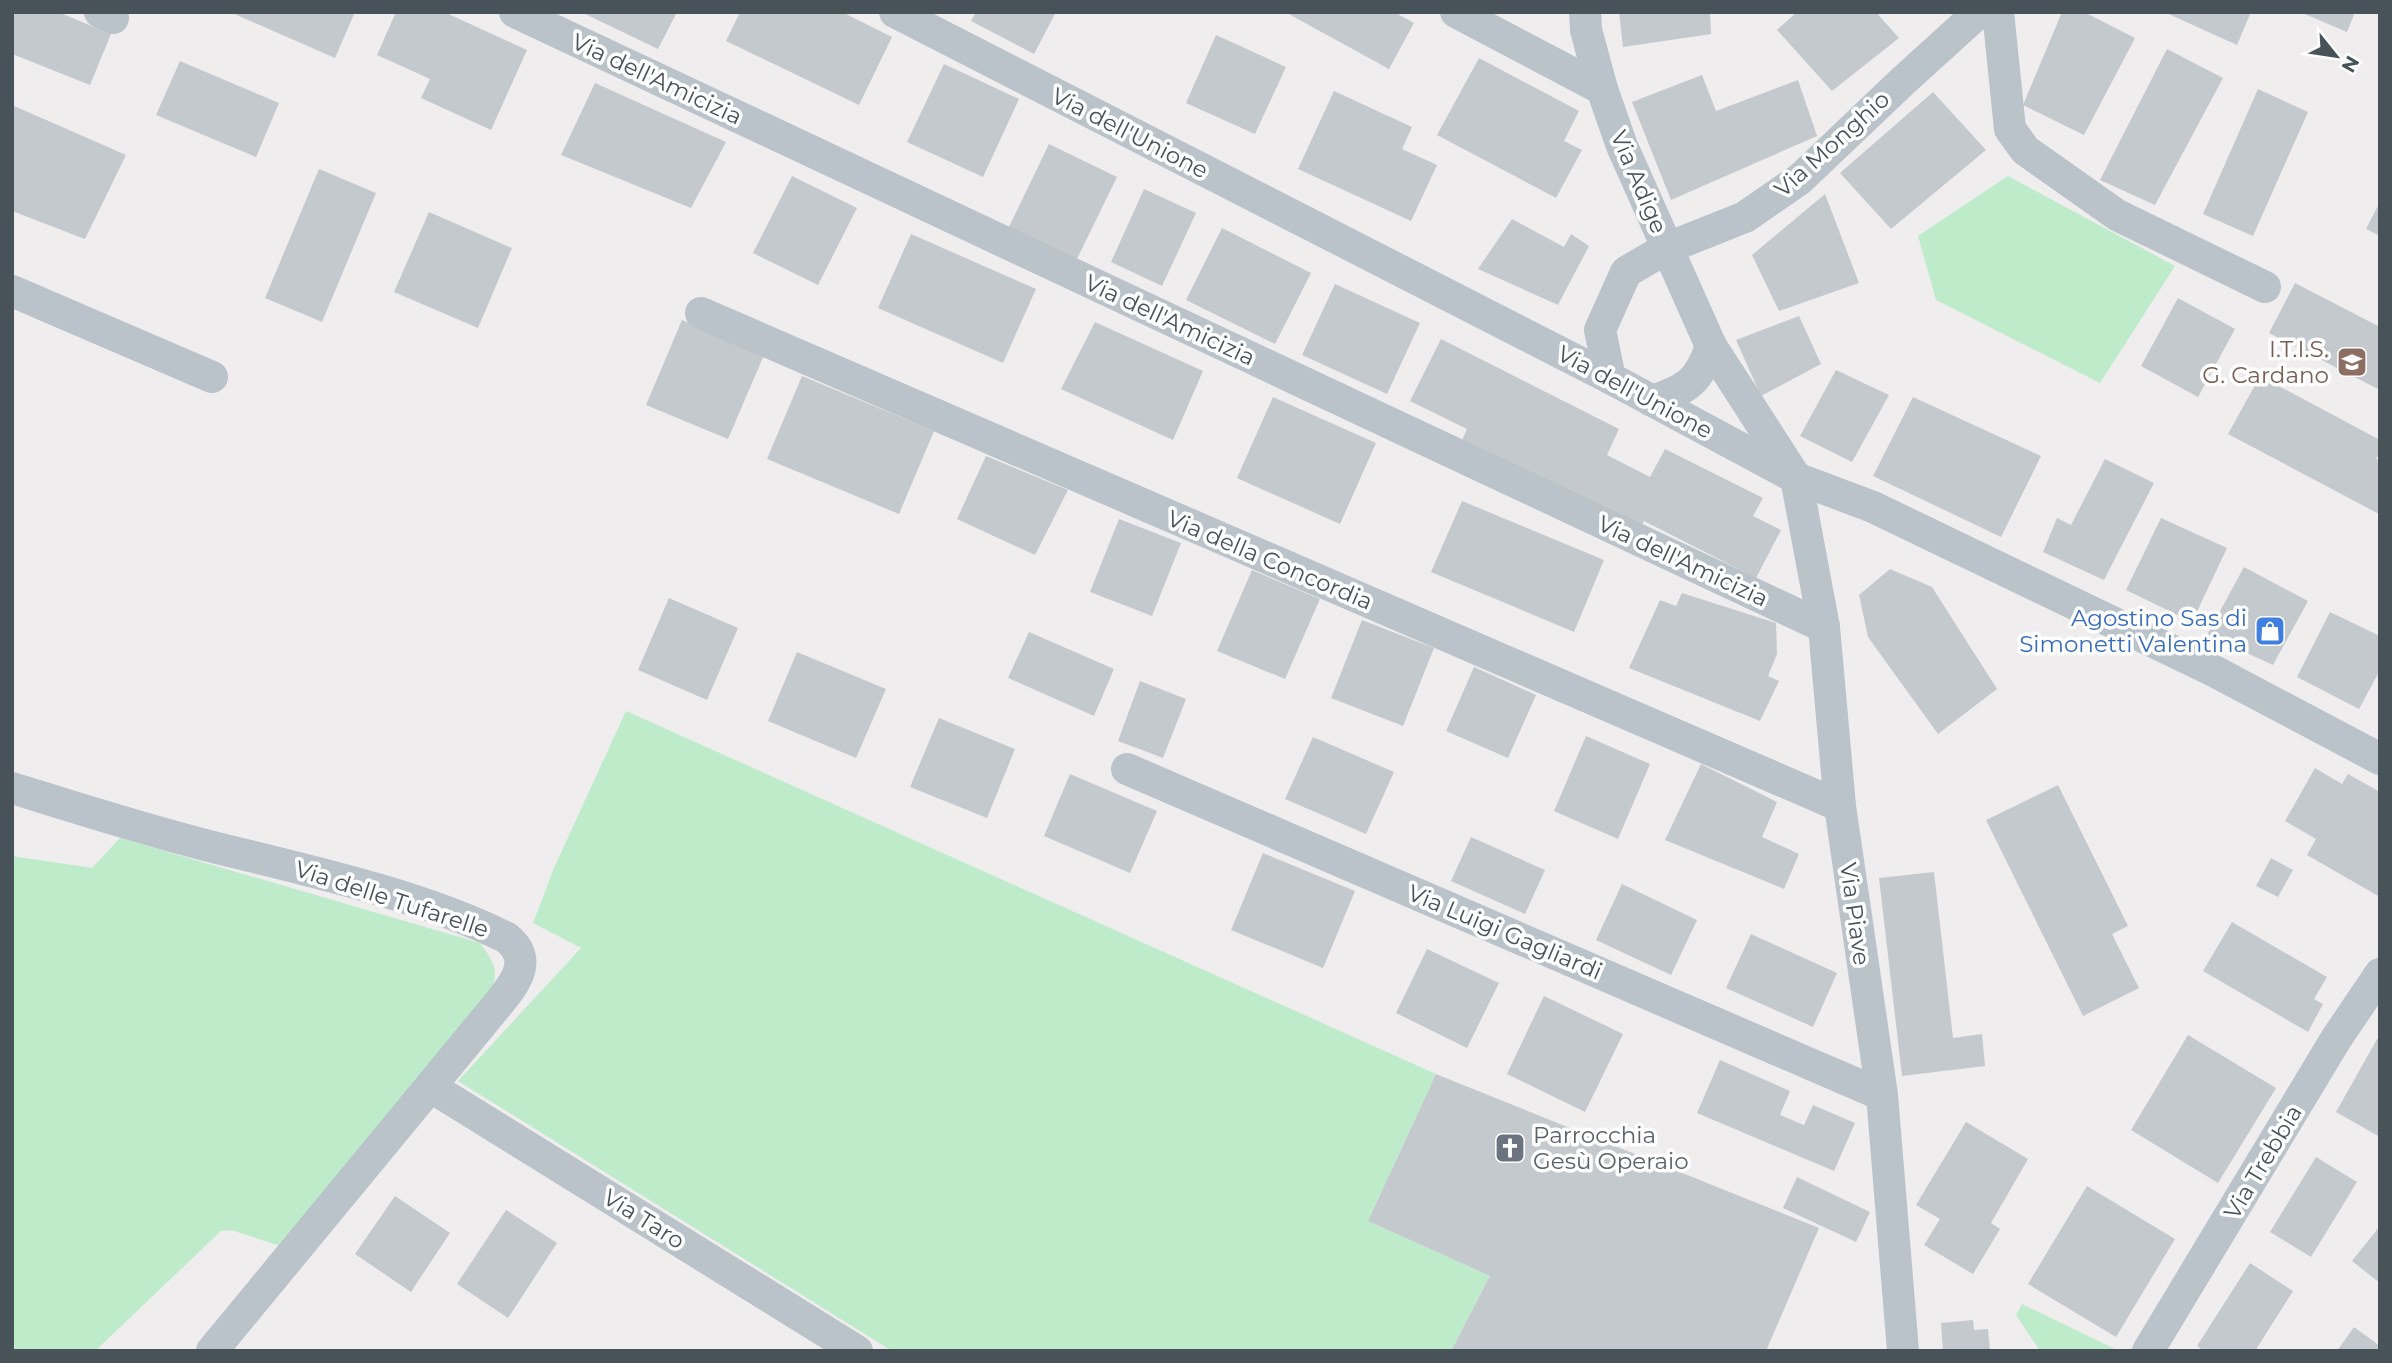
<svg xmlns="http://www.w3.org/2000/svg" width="2392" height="1363" viewBox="0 0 2392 1363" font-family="Montserrat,sans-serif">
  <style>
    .green { fill: #beebca }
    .building { fill: #c4c9cd }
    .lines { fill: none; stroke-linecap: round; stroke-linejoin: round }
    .street { stroke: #b9c3c9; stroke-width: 32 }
    .labels { text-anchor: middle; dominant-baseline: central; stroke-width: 7; stroke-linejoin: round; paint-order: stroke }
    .street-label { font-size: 23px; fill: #475359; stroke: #fff }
    .education-label { font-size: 23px; fill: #785e54; stroke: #fff; text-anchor: end }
    .shop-label { font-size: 23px; fill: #366cbe; stroke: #fff; text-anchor: end }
    .worship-label { font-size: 23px; fill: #5b616d; stroke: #fff; text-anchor: start }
  </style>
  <rect width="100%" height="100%" fill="#f0edee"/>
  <g class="green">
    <path d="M2008,176L2175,266L2100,383L1936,300L1918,236Z"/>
    <path d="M626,711L1436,1074L1368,1221L1490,1276L1451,1351H892L458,1081L581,948L533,923L554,868Z"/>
    <path d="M120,838L480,943C499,968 498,974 488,1002L284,1247L231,1230L221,1231L95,1351H12V856L92,868Z"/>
    <path d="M2022,1304L2119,1351H2040L2016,1315Z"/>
  </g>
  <g class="building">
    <path d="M12,12H58L111,34L90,85L12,54Z"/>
    <path d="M230,12H355L335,58Z"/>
    <path d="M396,12H444L527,50L491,130L421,98L430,79L377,55Z"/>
    <path d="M581,12H677L658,49Z"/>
    <path d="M740,12H842L892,37L859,105L726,41Z"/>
    <path d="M976,12H1056L1034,54L971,21Z"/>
    <path d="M1285,12H1394L1414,23L1389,69Z"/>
    <path d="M1619,12H1710L1711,34L1623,47Z"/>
    <path d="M1797,12H1876L1899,38L1832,91L1777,30Z"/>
    <path d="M2062,12H2084L2135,38L2084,135L2023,105Z"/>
    <path d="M2164,12H2251L2237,45Z"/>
    <path d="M2300,12H2355L2347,32Z"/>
    <path d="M1216,35L1286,67L1255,134L1186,103Z"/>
    <path d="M2167,49L2223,78L2155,205L2100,180Z"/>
    <path d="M1479,58L1579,111L1564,141L1582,150L1556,198L1437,135Z"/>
    <path d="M180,61L279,103L256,157L156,115Z"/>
    <path d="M944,64L1019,99L983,177L907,142Z"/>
    <path d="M1702,75L1716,111L1798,80L1817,136L1671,200L1632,102Z"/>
    <path d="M595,83L726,142L691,208L561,155Z"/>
    <path d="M2258,89L2308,112L2253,236L2203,214Z"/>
    <path d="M1334,91L1412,127L1402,149L1437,165L1411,221L1298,169Z"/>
    <path d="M1933,92L1986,150L1891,229L1840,173Z"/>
    <path d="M12,105L126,155L85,239L12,211Z"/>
    <path d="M1049,144L1117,177L1074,265L1006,233Z"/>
    <path d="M319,169L376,193L322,322L265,298Z"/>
    <path d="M792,176L857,208L818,285L753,253Z"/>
    <path d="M1144,189L1196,213L1162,286L1111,262Z"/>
    <path d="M1825,194L1859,283L1779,311L1752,255Z"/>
    <path d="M2380,202V236L2366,229Z"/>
    <path d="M429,212L512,248L478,328L394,292Z"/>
    <path d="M1512,219L1564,247L1571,234L1589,246L1558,305L1478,269Z"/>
    <path d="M1222,228L1311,273L1275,344L1186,300Z"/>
    <path d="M911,234L1036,289L1003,363L878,308Z"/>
    <path d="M2295,283L2380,327V390L2269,333Z"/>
    <path d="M1335,284L1420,323L1387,394L1302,355Z"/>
    <path d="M2178,298L2235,329L2198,397L2141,366Z"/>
    <path d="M1799,316L1821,364L1761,396L1736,340Z"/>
    <path d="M682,320L764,355L728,439L646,405Z"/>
    <path d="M1095,322L1203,371L1173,440L1061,389Z"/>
    <path d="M1441,339L1619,429L1607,455L1650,477L1665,449L1763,498L1753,516L1781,530L1756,578L1644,521L1637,535L1460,445L1467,429L1410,401Z"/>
    <path d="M1836,370L1889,395L1852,462L1800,436Z"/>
    <path d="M802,376L934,431L899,514L767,459Z"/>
    <path d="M2260,376L2380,440V453L2376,459L2380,461L2379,514L2228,434Z"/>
    <path d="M1273,397L1376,443L1340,524L1237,478Z"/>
    <path d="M1913,397L2041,456L2001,537L1873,476Z"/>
    <path d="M986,456L1068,490L1035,555L957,519Z"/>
    <path d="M2105,459L2154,483L2104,580L2043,552L2057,518L2071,525Z"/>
    <path d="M1462,501L1604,560L1574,632L1431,572Z"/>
    <path d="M2161,518L2227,548L2192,622L2126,590Z"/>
    <path d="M1119,519L1181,543L1152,616L1090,592Z"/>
    <path d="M2244,567L2308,601L2273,665L2207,635Z"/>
    <path d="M1890,569L1932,587L1997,689L1938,734L1868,637L1859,595Z"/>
    <path d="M1252,570L1320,599L1285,679L1217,651Z"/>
    <path d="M1682,593L1776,623L1777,654L1768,676L1779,681L1760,721L1629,668L1660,600L1676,606Z"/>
    <path d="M669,598L738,628L707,700L638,670Z"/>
    <path d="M2330,612L2380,636V670L2359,709L2297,677Z"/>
    <path d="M1362,620L1434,648L1403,726L1331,698Z"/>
    <path d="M1029,632L1114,669L1094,716L1008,678Z"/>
    <path d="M797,652L886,689L856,758L768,721Z"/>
    <path d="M1474,667L1536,695L1508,758L1446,731Z"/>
    <path d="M1140,681L1186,699L1163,758L1118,741Z"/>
    <path d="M939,718L1015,749L987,818L910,787Z"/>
    <path d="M1586,736L1650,764L1618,839L1554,811Z"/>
    <path d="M1313,737L1394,772L1366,834L1285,799Z"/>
    <path d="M1701,764L1777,802L1762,837L1799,854L1784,889L1665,840Z"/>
    <path d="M2315,768L2342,784L2348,774L2380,792V897L2307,855L2316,839L2285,821Z"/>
    <path d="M1070,774L1157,811L1130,873L1044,836Z"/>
    <path d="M2058,785L2128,926L2112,934L2139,988L2083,1016L1986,820Z"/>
    <path d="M1471,837L1545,870L1525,914L1451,881Z"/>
    <path d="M1263,853L1355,891L1323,968L1231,930Z"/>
    <path d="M2271,858L2293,870L2278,897L2256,886Z"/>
    <path d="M1934,872L1953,1038L1982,1034L1985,1066L1902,1076L1879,878Z"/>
    <path d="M1622,884L1697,920L1671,975L1596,940Z"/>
    <path d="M2232,922L2327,977L2314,999L2323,1004L2308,1032L2203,971Z"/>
    <path d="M1751,934L1837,973L1813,1027L1726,988Z"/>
    <path d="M1427,949L1499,983L1467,1048L1396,1013Z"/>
    <path d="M1544,996L1623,1034L1585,1112L1507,1074Z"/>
    <path d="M2380,1034V1137L2336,1112Z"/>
    <path d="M2188,1035L2276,1088L2218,1183L2131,1130Z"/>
    <path d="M1720,1060L1790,1091L1780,1115L1804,1125L1813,1105L1855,1123L1834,1171L1697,1113Z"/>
    <path d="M1436,1074L1819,1228L1766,1351H1451L1490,1276L1368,1221Z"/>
    <path d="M1966,1122L2028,1159L1991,1223L2000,1229L1973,1274L1924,1245L1940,1219L1916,1205Z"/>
    <path d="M2316,1157L2357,1182L2311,1257L2270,1232Z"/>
    <path d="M1797,1177L1870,1212L1856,1242L1783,1208Z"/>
    <path d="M2087,1186L2175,1239L2116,1337L2028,1284Z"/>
    <path d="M395,1196L450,1233L411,1292L355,1254Z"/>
    <path d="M506,1210L557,1243L508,1318L457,1284Z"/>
    <path d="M2380,1226V1283L2352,1261Z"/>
    <path d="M2250,1263L2293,1291L2255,1351H2204L2197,1346Z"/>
    <path d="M1973,1320L1974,1330L1988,1329L1990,1351H1943L1941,1323Z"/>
    <path d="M2354,1327L2380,1346V1351H2337Z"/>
  </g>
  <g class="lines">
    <g class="street">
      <path d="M100,12L113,18"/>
      <path d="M515,12L1824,627"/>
      <path d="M895,12L1610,378L1796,478L1873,507L2212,670L2380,759"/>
      <path d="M1456,12L1602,89"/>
      <path d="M1585,12L1586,30L1602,89L1622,146L1711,346L1796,478L1824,627L1840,806L1882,1095L1903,1351"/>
      <path d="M1998,12L2010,129L2025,150L2117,215L2265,287"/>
      <path d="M12,291L212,377"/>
      <path d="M701,313L1840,806"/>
      <path d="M1610,378L1600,330L1626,272L1667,248L1745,217L1800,179L1903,81L1979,12"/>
      <path d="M1652,401C1687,389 1699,382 1711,346"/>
      <path d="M1127,769L1882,1095"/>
      <path d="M12,788C80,809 148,831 217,848C310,871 421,895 507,938C533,960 516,982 499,1003L212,1351"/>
      <path d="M431,1087L857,1351"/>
      <path d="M2148,1351L2336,1039L2380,974"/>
    </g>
  </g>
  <defs>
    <g id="school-square" transform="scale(1.575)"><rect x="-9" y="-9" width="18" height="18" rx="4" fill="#8d6e63" stroke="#fff"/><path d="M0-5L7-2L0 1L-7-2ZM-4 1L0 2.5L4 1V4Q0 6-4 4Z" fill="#fff"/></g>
    <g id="shop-square" transform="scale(1.575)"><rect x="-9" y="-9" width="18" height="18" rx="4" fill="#3f7fe0" stroke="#fff"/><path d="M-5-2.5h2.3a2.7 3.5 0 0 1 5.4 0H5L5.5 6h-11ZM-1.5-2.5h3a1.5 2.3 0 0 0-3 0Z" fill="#fff"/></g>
    <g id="church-square" transform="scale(1.575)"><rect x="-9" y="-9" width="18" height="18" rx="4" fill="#6b7280" stroke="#fff"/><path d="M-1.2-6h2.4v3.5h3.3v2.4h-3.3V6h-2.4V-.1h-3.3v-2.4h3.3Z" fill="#fff"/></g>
  </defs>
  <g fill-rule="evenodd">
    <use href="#school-square" x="2352" y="362"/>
    <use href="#shop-square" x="2270" y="631"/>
    <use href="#church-square" x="1510" y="1148"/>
  </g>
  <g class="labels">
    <g class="street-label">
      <text transform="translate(657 79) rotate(25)">Via dell'Amicizia</text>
      <text transform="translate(1130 133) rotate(27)">Via dell'Unione</text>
      <text transform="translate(1832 144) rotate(-42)">Via Monghio</text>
      <text transform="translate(1639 182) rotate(67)">Via Adige</text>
      <text transform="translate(1170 320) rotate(25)">Via dell'Amicizia</text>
      <text transform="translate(1635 392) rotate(28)">Via dell'Unione</text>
      <text transform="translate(1270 560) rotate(23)">Via della Concordia</text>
      <text transform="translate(1683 561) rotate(25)">Via dell'Amicizia</text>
      <text transform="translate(392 899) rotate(18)">Via delle Tufarelle</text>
      <text transform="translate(1855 914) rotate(82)">Via Piave</text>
      <text transform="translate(1505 932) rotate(23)">Via Luigi Gagliardi</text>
      <text transform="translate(2263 1162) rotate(-59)">Via Trebbia</text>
      <text transform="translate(644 1219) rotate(32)">Via Taro</text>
    </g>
    <g class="education-label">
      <text x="2329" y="349">I.T.I.S.<tspan x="2329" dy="26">G. Cardano</tspan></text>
    </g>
    <g class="shop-label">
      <text x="2247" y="618">Agostino Sas di<tspan x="2247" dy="26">Simonetti Valentina</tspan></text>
    </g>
    <g class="worship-label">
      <text x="1533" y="1135">Parrocchia<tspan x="1533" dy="26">Gesù Operaio</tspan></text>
    </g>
  </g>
  <rect width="2392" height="1363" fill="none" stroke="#475359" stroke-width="28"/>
  <g transform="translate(2336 56) rotate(120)" stroke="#ffffff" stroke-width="5" paint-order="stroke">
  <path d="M0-5L12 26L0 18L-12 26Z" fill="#475359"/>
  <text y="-10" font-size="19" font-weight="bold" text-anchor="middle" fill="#475359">N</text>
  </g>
</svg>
